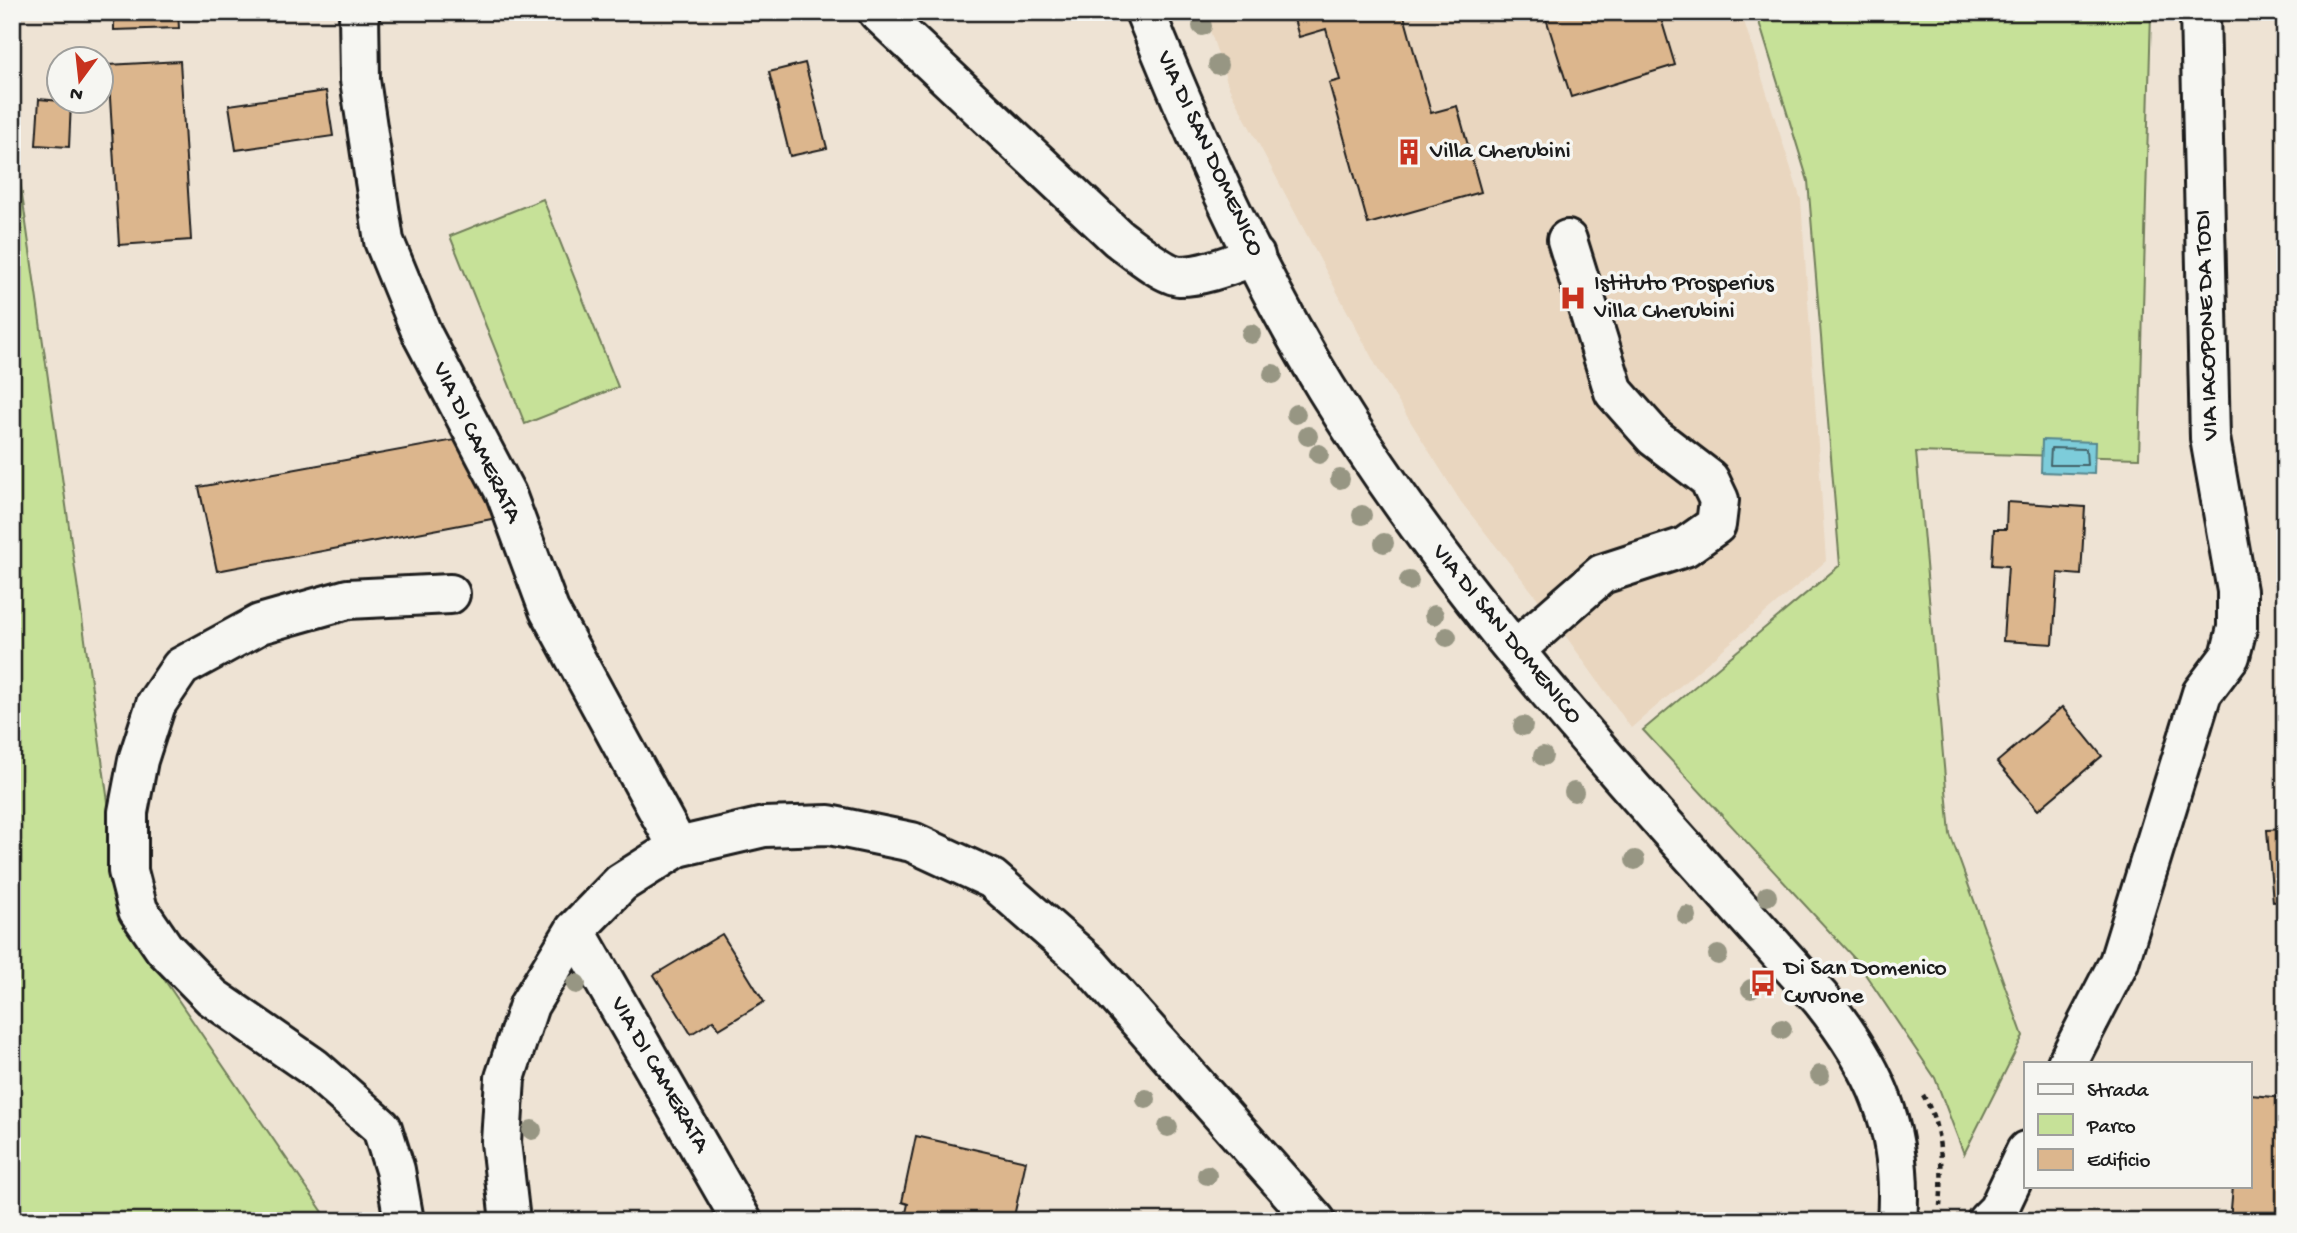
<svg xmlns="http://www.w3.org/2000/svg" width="2297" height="1233" viewBox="0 0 2297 1233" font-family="'Gochi Hand',sans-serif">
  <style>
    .built { fill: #e9d6bf }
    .green { fill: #c6e198; stroke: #717e5a; stroke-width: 2 }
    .water { fill: #7dccda; stroke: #56868e; stroke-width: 2 }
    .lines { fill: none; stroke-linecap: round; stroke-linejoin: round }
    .shore { stroke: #436268; stroke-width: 2 }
    .building { fill: #dcb68d; stroke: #1c1c1c; stroke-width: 2 }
    .minor-casing { stroke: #1c1c1c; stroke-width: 44 }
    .major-casing { stroke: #1c1c1c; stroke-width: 44 }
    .path { stroke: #1c1c1c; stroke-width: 4.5; stroke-dasharray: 5 5; stroke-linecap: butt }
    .minor { stroke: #f6f6f2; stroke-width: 38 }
    .major { stroke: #f6f6f2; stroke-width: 38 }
    .tree { fill: #979683 }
    .labels { text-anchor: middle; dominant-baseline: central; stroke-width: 7; stroke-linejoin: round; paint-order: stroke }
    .poi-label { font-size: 24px; fill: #1c1c1c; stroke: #f6f6f2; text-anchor: start }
    .street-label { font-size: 24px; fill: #1c1c1c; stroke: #f6f6f2 }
  </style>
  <rect width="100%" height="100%" fill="#eee3d4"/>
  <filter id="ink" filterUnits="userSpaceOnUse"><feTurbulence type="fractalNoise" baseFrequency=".0143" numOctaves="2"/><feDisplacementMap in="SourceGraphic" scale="14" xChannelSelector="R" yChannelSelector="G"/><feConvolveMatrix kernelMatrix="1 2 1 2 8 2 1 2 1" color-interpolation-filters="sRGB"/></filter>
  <g filter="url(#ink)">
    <path class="built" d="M1204,12H1741L1801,200L1826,561L1631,728L1553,618L1461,502L1380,373L1229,88Z"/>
    <g class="green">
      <path d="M1756,12H2151L2139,458L1916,452L1950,834L2023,1036L1964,1154L1935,1078L1855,959L1643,730L1840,565L1808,181Z"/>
      <path d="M12,124L125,922L329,1221H12Z"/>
      <path d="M543,199L618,387L525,424L450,236Z"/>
    </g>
    <path class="water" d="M2042,440L2095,442L2094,474L2041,472Z"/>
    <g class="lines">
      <path class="shore" d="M2051,448L2086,449L2087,465H2050Z"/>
    </g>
    <g class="building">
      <path d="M114,12H178L179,28L114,30Z"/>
      <path d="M1292,12H1403L1431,113L1457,106L1481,192L1368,224L1329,83L1340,80L1326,29L1299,37Z"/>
      <path d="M1544,12H1659L1675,65L1571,97Z"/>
      <path d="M180,61L191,240L119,245L108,65Z"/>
      <path d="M805,63L827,148L790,156L769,72Z"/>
      <path d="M326,91L333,136L236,150L229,105Z"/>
      <path d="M39,99L71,102L69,147L36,145Z"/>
      <path d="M460,439L497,518L217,571L199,487Z"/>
      <path d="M2007,502L2085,507L2081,575L2058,573L2053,644L2003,641L2008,566L1992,565L1994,529H2006Z"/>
      <path d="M2062,707L2102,756L2038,810L1997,762Z"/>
      <path d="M2285,829V901L2273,902L2267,830Z"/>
      <path d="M722,934L764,1002L719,1029L714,1020L691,1034L654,975Z"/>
      <path d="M2250,1095L2285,1098V1221H2230L2233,1186H2250Z"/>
      <path d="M916,1136L1026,1161L1013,1221H904L908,1204L902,1202Z"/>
    </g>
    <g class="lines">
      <g class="minor-casing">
        <g id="minor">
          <path d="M359,12L360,80L384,241L423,336L506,494L549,610L678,847"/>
          <path d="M878,12L1118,238C1132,248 1164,275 1180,276C1204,276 1232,264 1255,256"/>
          <path d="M1515,650L1602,574L1685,547L1716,525L1719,500L1709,479L1654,437L1614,392L1567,240"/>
          <path d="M575,930L742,1221"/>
          <path d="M2067,1063L2119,962L2202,693L2230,656L2237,628V591L2210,438L2200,12"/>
          <path d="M404,1221L395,1170L382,1128L313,1067L212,997L164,948L138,910L128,871V812L138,760L156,704L181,667L260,624L348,599L450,594"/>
          <path d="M1987,1221L1998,1210L2026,1151"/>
        </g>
      </g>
      <g class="major-casing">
        <g id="major">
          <path d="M1145,12C1197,140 1254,270 1326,388C1463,612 1646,803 1820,998C1876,1068 1904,1129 1897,1221"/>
          <path d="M510,1221L501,1142L505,1078L529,1005L575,930L621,883L678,847L764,827L829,825L912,842L992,879L1088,963L1316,1221"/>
        </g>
      </g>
      <path class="path" d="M1923,1095C1943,1127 1943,1170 1940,1206"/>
      <use href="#minor" class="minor"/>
      <use href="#major" class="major"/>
    </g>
    <g class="tree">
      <circle cx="1202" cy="26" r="10"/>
      <circle cx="1218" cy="65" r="10"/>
      <circle cx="1251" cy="334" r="10"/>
      <circle cx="1273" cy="374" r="10"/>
      <circle cx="1296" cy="414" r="10"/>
      <circle cx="1308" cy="436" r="10"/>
      <circle cx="1319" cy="454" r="10"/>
      <circle cx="1340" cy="479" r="10"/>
      <circle cx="1362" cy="515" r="10"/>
      <circle cx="1384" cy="543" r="10"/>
      <circle cx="1409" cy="581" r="10"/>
      <circle cx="1434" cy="615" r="10"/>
      <circle cx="1447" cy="637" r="10"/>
      <circle cx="1523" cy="726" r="10"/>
      <circle cx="1543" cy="756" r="10"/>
      <circle cx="1574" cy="792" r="10"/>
      <circle cx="1635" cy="860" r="10"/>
      <circle cx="1767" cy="896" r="10"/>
      <circle cx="1687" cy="916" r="10"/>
      <circle cx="1718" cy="955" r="10"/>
      <circle cx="576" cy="984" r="10"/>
      <circle cx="1751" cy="989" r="10"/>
      <circle cx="1782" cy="1029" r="10"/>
      <circle cx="1820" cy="1075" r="10"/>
      <circle cx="1146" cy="1099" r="10"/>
      <circle cx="1168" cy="1127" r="10"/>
      <circle cx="532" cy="1130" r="10"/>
      <circle cx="1207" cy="1175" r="10"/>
    </g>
  </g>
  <defs>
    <g id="building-bare" transform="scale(2.1)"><path d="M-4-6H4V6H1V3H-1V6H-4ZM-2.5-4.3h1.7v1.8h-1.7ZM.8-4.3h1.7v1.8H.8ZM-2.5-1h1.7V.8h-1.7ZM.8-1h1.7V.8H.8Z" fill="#c8321e" stroke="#f6f6f2" stroke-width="2.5" paint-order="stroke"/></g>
    <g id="hospital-bare" transform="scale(2.1)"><path d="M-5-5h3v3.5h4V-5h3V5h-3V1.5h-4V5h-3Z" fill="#c8321e" stroke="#f6f6f2" stroke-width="2.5" paint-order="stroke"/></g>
    <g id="bus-bare" transform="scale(2.1)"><path d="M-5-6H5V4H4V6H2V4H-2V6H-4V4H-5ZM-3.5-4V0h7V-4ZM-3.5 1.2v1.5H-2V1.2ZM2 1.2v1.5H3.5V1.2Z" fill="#c8321e" stroke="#f6f6f2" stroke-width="2.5" paint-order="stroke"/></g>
  </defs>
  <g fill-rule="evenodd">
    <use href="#building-bare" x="1409" y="152"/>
    <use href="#hospital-bare" x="1573" y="298"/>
    <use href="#bus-bare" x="1763" y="983"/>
  </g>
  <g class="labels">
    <g class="poi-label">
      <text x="1430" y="152">Villa Cherubini</text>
      <text x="1594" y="284">Istituto Prosperius<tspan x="1594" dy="28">Villa Cherubini</tspan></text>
      <text x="1784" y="969">Di San Domenico<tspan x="1784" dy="28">Curvone</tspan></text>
    </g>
    <g class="street-label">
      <text transform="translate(1209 154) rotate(65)">VIA DI SAN DOMENICO</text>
      <text transform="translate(2208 325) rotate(-92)">VIA IACOPONE DA TODI</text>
      <text transform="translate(476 443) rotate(64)">VIA DI CAMERATA</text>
      <text transform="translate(1506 635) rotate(51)">VIA DI SAN DOMENICO</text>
      <text transform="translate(659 1075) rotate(60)">VIA DI CAMERATA</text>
    </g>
  </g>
  <rect width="2297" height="1233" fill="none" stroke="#f6f6f2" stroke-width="42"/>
  <rect x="21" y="21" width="2255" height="1191" fill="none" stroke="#1c1c1c" stroke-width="2.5" filter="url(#ink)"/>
  <rect x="2024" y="1062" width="228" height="126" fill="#f6f6f2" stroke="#9f9f9c" stroke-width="2"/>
  <rect x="2038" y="1084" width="35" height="10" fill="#f6f6f2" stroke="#9f9f9c" stroke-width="2"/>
  <text x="2087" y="1096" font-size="21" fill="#1c1c1c">Strada</text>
  <rect x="2038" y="1114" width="35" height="21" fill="#c6e198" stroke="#9f9f9c" stroke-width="2"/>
  <text x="2087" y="1132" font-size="21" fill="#1c1c1c">Parco</text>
  <rect x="2038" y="1149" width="35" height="21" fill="#dcb68d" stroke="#9f9f9c" stroke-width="2"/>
  <text x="2087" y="1166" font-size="21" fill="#1c1c1c">Edificio</text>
  <g transform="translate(80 80) rotate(195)"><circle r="33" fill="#f6f6f2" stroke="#9f9f9c" stroke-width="2"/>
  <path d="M0-5L12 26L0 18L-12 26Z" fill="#c8321e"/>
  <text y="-10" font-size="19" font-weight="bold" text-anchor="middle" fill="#1c1c1c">N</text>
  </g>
</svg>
